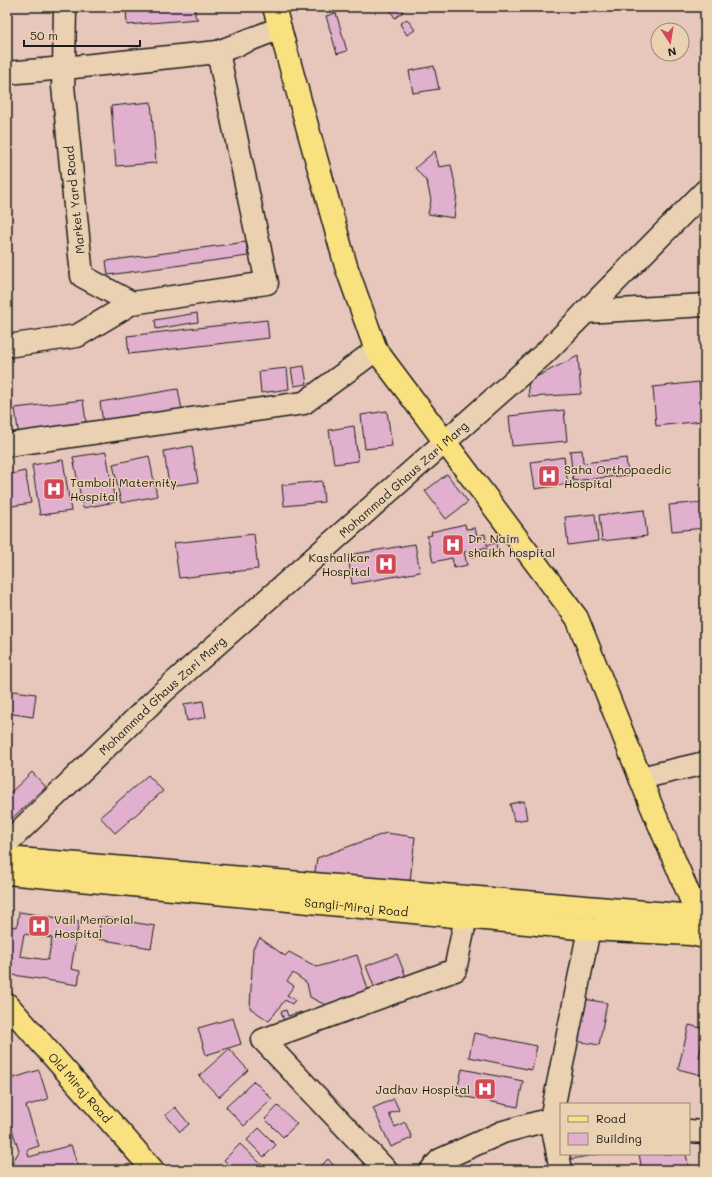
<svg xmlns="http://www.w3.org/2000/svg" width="712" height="1177" viewBox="0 0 712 1177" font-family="Mali,sans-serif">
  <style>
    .building { fill: #e1b0cf; stroke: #1c1c1c; fill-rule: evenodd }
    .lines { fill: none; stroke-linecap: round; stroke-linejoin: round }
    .minor-casing { stroke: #1c1c1c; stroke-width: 25 }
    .major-casing { stroke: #1c1c1c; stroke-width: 25 }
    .highway-casing { stroke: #1c1c1c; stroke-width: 25 }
    .minor { stroke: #ead1b2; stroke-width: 22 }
    .major { stroke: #fae180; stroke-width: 22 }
    .highway { stroke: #fae180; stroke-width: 22 }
    .labels { text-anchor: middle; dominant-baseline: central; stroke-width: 3; stroke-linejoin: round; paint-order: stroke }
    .street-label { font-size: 12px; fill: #1c1c1c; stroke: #ead1b2 }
    .poi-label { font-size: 12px; fill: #1c1c1c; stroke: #ead1b2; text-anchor: start }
  </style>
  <rect width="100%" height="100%" fill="#e7c7bb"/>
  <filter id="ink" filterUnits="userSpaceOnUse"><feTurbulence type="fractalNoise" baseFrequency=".025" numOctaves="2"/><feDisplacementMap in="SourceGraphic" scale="8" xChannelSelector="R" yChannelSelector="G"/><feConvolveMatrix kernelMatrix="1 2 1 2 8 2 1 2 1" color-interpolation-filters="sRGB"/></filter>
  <g filter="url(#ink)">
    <g class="building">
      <path d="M141,7H195V16L198,19L127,25L126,8Z"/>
      <path d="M388,7H400L403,12L395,18Z"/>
      <path d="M336,13L347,51L337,54L326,16Z"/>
      <path d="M407,19L415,30L407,35L400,24Z"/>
      <path d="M7,37H10L9,52H7Z"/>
      <path d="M434,66L439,89L413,93L409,71Z"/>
      <path d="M151,102L156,163L116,166L111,106Z"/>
      <path d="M435,151L439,167L451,165L457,194L454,218L428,214L431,200L427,182L415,168Z"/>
      <path d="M246,242L248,256L108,275L106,261Z"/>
      <path d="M197,313L198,322L156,329L155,320Z"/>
      <path d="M267,320L269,338L129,354L127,336Z"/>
      <path d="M578,356L581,394L529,397L528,381Z"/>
      <path d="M304,366L307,384L294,386L291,368Z"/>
      <path d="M287,368L289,389L261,393L259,371Z"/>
      <path d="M699,382L703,421L656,426L653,387Z"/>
      <path d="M178,389L182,410L103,423L100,402Z"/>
      <path d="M83,400L87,429L19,438L15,408Z"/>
      <path d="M564,410L567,441L512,446L509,416Z"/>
      <path d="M387,411L392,446L365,449L361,415Z"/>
      <path d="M354,426L358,461L334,464L329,430Z"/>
      <path d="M192,446L198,482L169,486L164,451Z"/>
      <path d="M582,450L583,463L626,458L628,475L573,481L570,451Z"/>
      <path d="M106,452L115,502L83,508L73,457Z"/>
      <path d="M149,456L157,496L121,503L113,464Z"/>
      <path d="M564,457L568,484L535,489L531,462Z"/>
      <path d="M63,460L71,511L40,515L32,465Z"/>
      <path d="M25,471L31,503L7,507V475Z"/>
      <path d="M447,474L468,502L446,519L425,491Z"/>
      <path d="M322,481L324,502L284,506L282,485Z"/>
      <path d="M705,502V528L672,531L669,505Z"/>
      <path d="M644,510L647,536L602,541L599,515Z"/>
      <path d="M595,514L598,541L568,545L565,517Z"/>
      <path d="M465,524L466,529L475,528L477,536L485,534L487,545L496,543L498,552L487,554L486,547L480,549L481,555L470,557L469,551L464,552L467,565L454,568L452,558L433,562L427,536L432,535L431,532Z"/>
      <path d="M254,534L258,569L179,578L174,543Z"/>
      <path d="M415,544L420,572L352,584L348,555Z"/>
      <path d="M7,690L36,694L33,717L7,713Z"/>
      <path d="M203,701L206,717L187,721L184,704Z"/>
      <path d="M32,772L46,787L7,823V796Z"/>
      <path d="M148,775L163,791L115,833L100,817Z"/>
      <path d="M524,801L527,819L514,821L510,804Z"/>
      <path d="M386,833L415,837L409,890L314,878L317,858Z"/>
      <path d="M19,912L79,921L71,969L80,971L78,985L7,974V926L17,927ZM24,934L52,938L48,960L20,956Z"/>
      <path d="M101,917L155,926L151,948L98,939Z"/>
      <path d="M260,938L285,956L289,952L317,967L357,955L370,996L331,1008L310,997L307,983L293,973L287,981L294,986L287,995L295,1000L292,1004L285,1000L269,1021L250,1008L253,948Z"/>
      <path d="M397,954L406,977L375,989L366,966Z"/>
      <path d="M584,999L607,1003L599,1045L576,1041Z"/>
      <path d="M286,1010L288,1016L301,1012L304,1021L286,1027L281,1012Z"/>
      <path d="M233,1018L241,1044L206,1055L198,1028Z"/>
      <path d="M689,1025L705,1029L699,1057L705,1059V1076L678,1069Z"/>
      <path d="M474,1033L537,1046L532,1070L469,1057Z"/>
      <path d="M229,1049L248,1070L219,1097L199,1076Z"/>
      <path d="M462,1069L523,1081L518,1107L456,1095Z"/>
      <path d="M39,1070L48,1099L26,1106L39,1146L27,1150L29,1157L71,1145L79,1170H9L19,1151L7,1114V1080Z"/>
      <path d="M254,1081L272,1099L244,1126L226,1107Z"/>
      <path d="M394,1099L399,1110L389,1114L395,1127L405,1122L412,1138L391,1147L373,1108Z"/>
      <path d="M278,1106L297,1124L283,1137L265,1119Z"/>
      <path d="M175,1107L189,1124L180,1132L166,1115Z"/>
      <path d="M259,1128L276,1145L264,1157L247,1140Z"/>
      <path d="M240,1144L261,1164L255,1170H233L224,1160Z"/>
      <path d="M565,1154H598L567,1160Z"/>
      <path d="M639,1154H686L689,1169L642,1170Z"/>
      <path d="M328,1159L338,1170H317Z"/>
    </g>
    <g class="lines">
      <g class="minor-casing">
        <g id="minor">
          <path d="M7,73L64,68L65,7"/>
          <path d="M132,303L82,276L63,86L64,68L218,52L280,28"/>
          <path d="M585,312L705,305"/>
          <path d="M7,346L77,336L132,303L267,283L218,52"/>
          <path d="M7,445L304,403L376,350"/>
          <path d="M640,778L705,763"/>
          <path id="s1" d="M7,843L162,693L545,353L705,191"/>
          <path d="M561,1120L551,1119L589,929"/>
          <path d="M689,1131L705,1132"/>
          <path d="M386,1170L263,1040L455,970L466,917"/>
          <path d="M431,1170L440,1160L503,1132L551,1119L561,1170"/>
        </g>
      </g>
      <g class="major-casing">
        <g id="major">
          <path d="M274,7L346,266L376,350L577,618L651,805L698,916L692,933"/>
          <path id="s2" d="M7,1004L153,1170"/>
        </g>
      </g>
      <g class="highway-casing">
        <g id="highway">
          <path d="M7,858L705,917"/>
          <path id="s3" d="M7,873L589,929L691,934L705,937"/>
        </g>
      </g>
      <use href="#minor" class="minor"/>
      <use href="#major" class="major"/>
      <use href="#highway" class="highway"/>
    </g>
  </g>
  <defs>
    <g id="hospital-square" transform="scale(1.15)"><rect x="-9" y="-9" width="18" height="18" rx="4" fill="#d1495b" stroke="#ead1b2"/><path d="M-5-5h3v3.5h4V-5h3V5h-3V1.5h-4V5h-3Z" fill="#fff"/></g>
  </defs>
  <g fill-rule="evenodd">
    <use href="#hospital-square" x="549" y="476"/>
    <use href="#hospital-square" x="54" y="489"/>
    <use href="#hospital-square" x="453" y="545"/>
    <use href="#hospital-square" x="386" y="564"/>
    <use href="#hospital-square" x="39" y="926"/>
    <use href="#hospital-square" x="485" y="1089"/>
  </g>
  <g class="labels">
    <g class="street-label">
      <text transform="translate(74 200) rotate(-96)">Market Yard Road</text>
      <text stroke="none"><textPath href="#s1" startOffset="538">Mohammad Ghaus Zari Marg</textPath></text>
      <text stroke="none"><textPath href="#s1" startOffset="214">Mohammad Ghaus Zari Marg</textPath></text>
      <text stroke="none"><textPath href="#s3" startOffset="351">Sangli-Miraj Road</textPath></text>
      <text stroke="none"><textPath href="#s2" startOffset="111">Old Miraj Road</textPath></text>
    </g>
    <g class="poi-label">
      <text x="564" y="469">Saha Orthopaedic<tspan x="564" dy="14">Hospital</tspan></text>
      <text x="70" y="482">Tamboli Maternity<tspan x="70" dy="14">Hospital</tspan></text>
      <text x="468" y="538">Dr. Naim<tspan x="468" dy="14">shaikh hospital</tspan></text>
      <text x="370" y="557" text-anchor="end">Kashalikar<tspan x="370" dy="14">Hospital</tspan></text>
      <text x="54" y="919">Vail Memorial<tspan x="54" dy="14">Hospital</tspan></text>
      <text x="470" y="1089" text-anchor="end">Jadhav Hospital</text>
    </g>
  </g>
  <rect width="712" height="1177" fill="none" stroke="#ead1b2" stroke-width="24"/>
  <rect x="12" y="12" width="688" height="1153" fill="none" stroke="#1c1c1c" stroke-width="1.5" filter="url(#ink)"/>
  <rect x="560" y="1103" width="130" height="52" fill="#ead1b2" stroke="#988976"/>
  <rect x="568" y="1116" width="20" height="6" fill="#fae180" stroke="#988976"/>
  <text x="596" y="1123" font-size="12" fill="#1c1c1c">Road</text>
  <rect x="568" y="1133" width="20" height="12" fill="#e1b0cf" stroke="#988976"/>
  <text x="596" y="1143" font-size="12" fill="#1c1c1c">Building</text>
  <g transform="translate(670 42) rotate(168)"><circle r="19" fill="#ead1b2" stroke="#988976"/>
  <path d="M0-3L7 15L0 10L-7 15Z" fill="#d1495b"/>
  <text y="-6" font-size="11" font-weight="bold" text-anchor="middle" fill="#1c1c1c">N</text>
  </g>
  <path d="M24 40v6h116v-6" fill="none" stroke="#1c1c1c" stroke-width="2"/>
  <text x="30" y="40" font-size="12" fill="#1c1c1c" stroke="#ead1b2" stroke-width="3" paint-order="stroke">50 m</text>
</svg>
